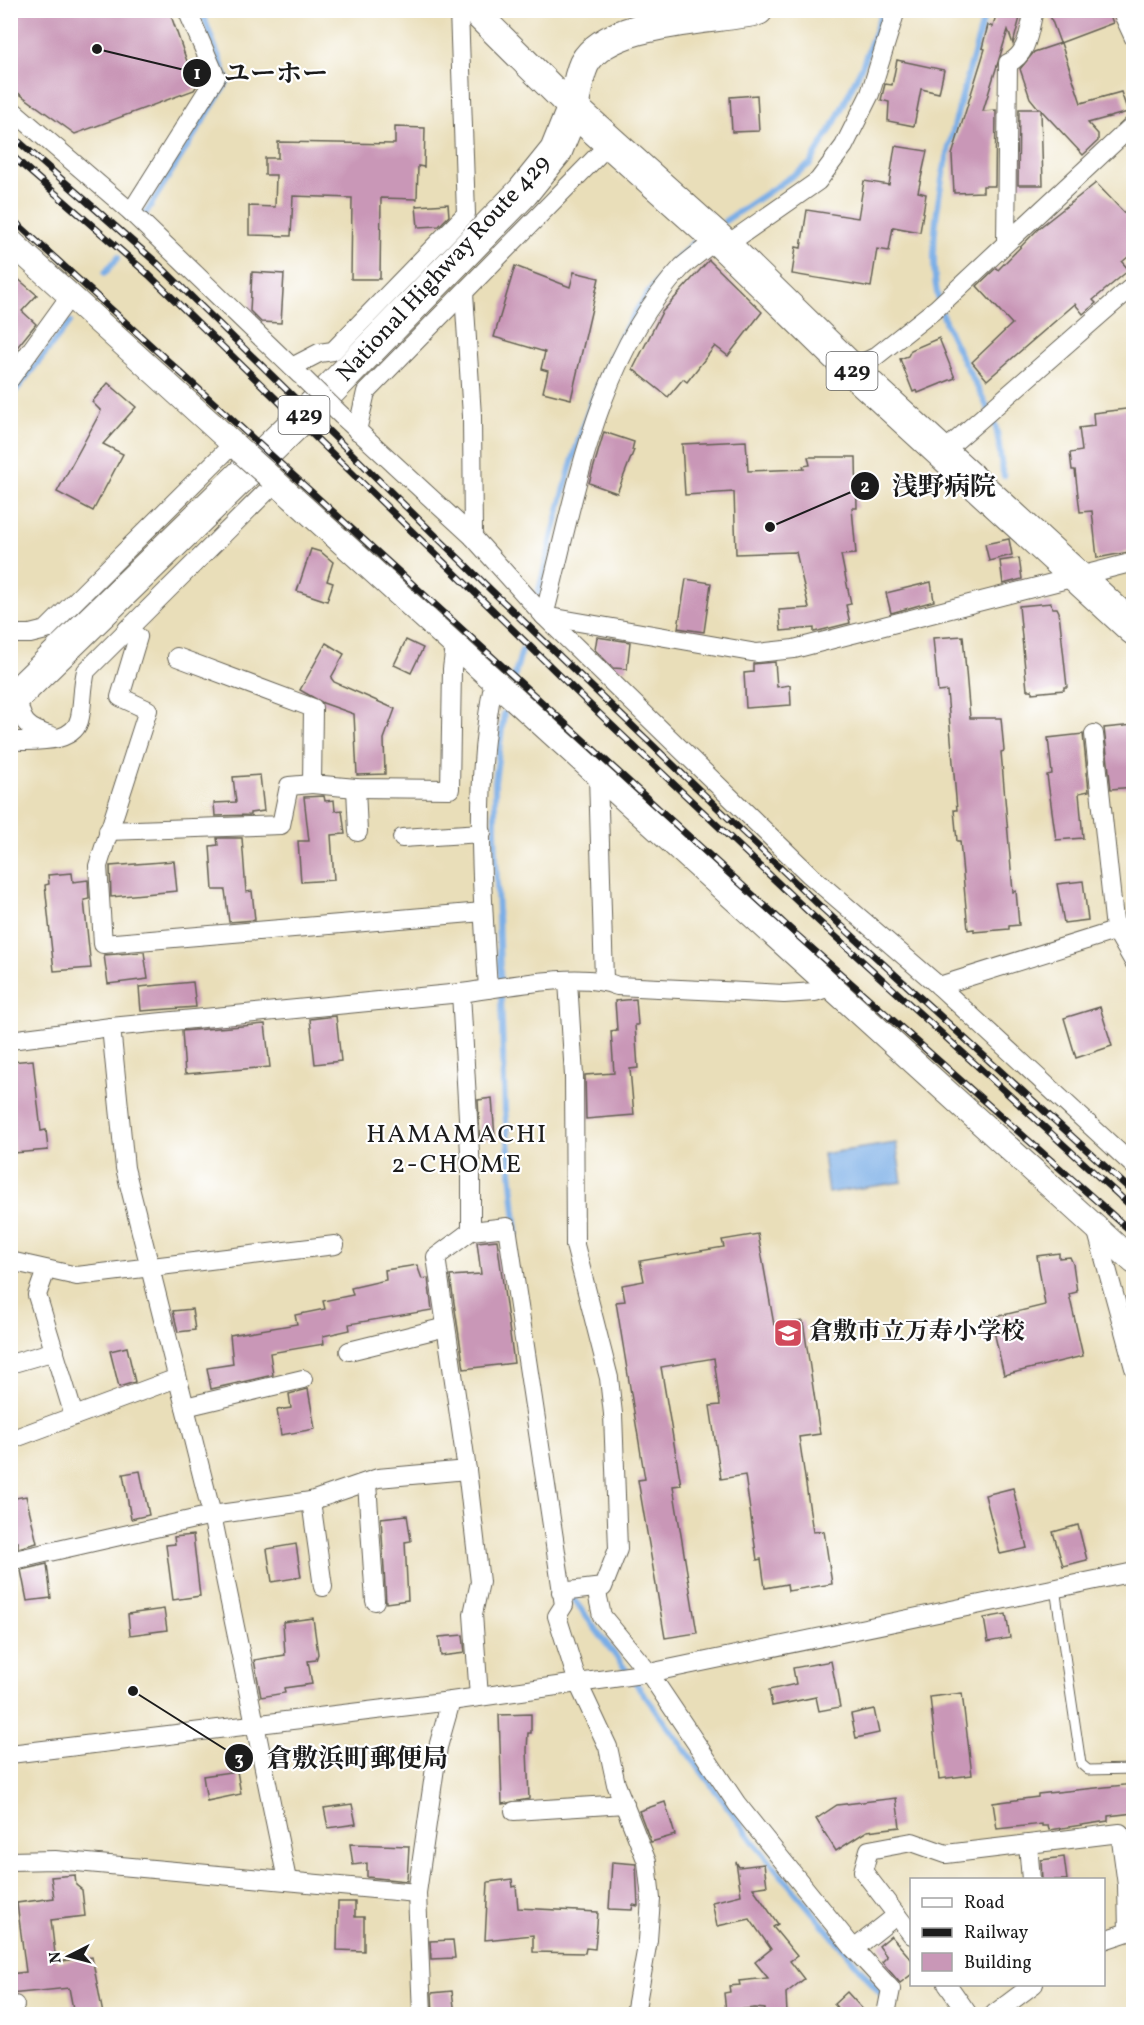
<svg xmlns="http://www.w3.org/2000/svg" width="1144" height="2025" viewBox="0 0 1144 2025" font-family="Vollkorn,'Noto Serif JP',serif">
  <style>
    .water { fill: #79ade6; stroke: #4a6481; stroke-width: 1.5 }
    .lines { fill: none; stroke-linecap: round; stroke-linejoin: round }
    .stream { stroke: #79ade6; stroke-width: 6 }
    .building { fill: #c997b7 }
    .service-casing { stroke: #646053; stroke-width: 11 }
    .minor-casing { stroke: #646053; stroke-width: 20 }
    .tertiary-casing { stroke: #646053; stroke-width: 26 }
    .secondary-casing { stroke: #646053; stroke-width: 29 }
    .primary-casing { stroke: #646053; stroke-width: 32 }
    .trunk-casing { stroke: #646053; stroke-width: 34 }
    .service { stroke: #fff; stroke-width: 9 }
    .minor { stroke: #fff; stroke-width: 18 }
    .tertiary { stroke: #fff; stroke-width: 24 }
    .secondary { stroke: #fff; stroke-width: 27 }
    .primary { stroke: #fff; stroke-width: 30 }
    .trunk { stroke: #fff; stroke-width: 32 }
    .rail-casing { stroke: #1c1c1c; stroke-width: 7 }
    .rail { stroke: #fff; stroke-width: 4.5; stroke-dasharray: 14; stroke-linecap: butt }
    .minor-bridge-casing { stroke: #646053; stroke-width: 20; stroke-linecap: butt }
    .tertiary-bridge-casing { stroke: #646053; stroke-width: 26; stroke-linecap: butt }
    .minor-bridge { stroke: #fff; stroke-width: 18 }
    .tertiary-bridge { stroke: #fff; stroke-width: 24 }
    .labels { text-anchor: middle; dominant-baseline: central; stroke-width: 4.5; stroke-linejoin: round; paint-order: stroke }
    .shield { fill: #fff; stroke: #606060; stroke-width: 1.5 }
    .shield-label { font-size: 22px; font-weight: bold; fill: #1c1c1c }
    .street-label { font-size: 24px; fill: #1c1c1c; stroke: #fff }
    .poi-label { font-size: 24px; font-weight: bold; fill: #1c1c1c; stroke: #fff; text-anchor: start }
    .neighbourhood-label { font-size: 26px; letter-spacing: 1.5px; fill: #1c1c1c; stroke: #fff }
    .leader { fill: none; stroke: #1c1c1c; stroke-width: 2 }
    .callout-dot { fill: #1c1c1c; stroke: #fff; stroke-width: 2 }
    .mark-label { font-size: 18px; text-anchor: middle; font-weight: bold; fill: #fff }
    .callout-label { font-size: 26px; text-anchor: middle; font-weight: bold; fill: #1c1c1c; stroke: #fff; stroke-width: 4.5; stroke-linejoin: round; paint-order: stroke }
  </style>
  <rect width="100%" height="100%" fill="#fff"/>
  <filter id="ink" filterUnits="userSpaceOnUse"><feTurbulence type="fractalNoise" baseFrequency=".0167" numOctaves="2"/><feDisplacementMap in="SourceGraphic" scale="12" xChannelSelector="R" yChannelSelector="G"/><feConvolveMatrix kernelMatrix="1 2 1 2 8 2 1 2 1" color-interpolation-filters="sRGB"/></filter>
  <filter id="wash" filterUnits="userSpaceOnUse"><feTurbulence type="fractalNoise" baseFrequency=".008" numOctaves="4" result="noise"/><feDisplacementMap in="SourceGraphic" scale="24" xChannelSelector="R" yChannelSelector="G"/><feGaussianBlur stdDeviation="1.35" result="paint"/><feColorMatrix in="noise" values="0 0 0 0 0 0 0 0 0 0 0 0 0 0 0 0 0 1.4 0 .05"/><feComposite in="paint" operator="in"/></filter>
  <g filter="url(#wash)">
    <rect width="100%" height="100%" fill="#e9deb9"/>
    <path class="water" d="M896,1143L902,1182L828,1193L823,1154Z"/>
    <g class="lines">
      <g class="stream">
        <path d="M986,10C965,90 922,211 937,293C945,338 977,380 994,422C1000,435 999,460 1004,476"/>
        <path d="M144,216L228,81L201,10"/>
        <path d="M725,221L810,164L836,120L863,64L883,10"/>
        <path d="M105,273L118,257"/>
        <path d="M10,398L70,322"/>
        <path d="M538,594C566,486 587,369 658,280C668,267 681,255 693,243"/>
        <path d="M513,681L522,650"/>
        <path d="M504,713L495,782V831L505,1110L517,1233"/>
        <path d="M571,1593L574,1600L756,1845L886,2000"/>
      </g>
    </g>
    <g id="blocks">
      <g class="building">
        <path d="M10,10H169L196,87L194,90L75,134L10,87Z"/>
        <path d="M997,10H1022L1013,44L1008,30L983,111L996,110L995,186H983V192L954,193L952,155L985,49L982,48L988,25L993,27Z"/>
        <path d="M1048,10H1108L1113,23L1060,43Z"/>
        <path d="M1061,43L1081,103L1121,92L1128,112L1088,123L1098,134V141L1083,155L1041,110L1043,185H1018L1019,109H1039L1030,98L1020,69L1034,52Z"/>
        <path d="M897,60L944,70L939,93L921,89L914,126L888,121L889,102L881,100L885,84L892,85Z"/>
        <path d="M757,95L759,131L732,132L730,97Z"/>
        <path d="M395,127L425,128L424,167L418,166L417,199L381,198L380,279H351L352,198L293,196L291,236L249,235V206L275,207L276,175H265V158H278V142L395,144Z"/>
        <path d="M895,146L927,151L918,192L926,194L920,232L893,227L889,251L877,249L871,287L792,274L796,247L801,248L807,210L858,218L864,181L889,185Z"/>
        <path d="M1096,183L1134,223V252L1122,262L1129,270L1093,300L1096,303L1083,314L1075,304L987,380L972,362L1012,324L977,286L996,268L998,270L1039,228Z"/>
        <path d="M448,204L449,216L439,226L418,227L416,206Z"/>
        <path d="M709,260L762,312L728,356L715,346L687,382L683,379L668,397L633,369L662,312Z"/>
        <path d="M515,266L570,287L574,272L599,278L571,399L543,392L548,371L541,369L545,352L494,337Z"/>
        <path d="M10,272L37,295L22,311L36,324L10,356Z"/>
        <path d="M252,272L284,274L281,323L261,322L250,311Z"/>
        <path d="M939,338L955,378L918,393L917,390L913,392L900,359L908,356L911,350Z"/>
        <path d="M108,383L136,407L103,444L123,454L93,511L57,492L101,411L92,402Z"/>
        <path d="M1134,408V551L1097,558L1092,511L1080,512L1075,470H1072L1070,453L1082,451L1079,428L1094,426L1093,413Z"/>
        <path d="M604,432L634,442L632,450H634L617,493L589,483Z"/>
        <path d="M746,441L748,471L804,469L803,466L810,465L808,457H856L857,508H852L856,554L841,555L851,604L846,605L850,623L814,632V628L781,631L779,610L809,608L796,552L736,554L734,492L685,495L682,444Z"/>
        <path d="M1009,539L1012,555L989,561L985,544Z"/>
        <path d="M311,549L321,552L333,562L327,581L333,583L327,601L297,591Z"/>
        <path d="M1019,558L1022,579L1003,584L1000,561Z"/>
        <path d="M686,579L711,583L704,632L678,628Z"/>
        <path d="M931,582L934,601L891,613L886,593Z"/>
        <path d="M1051,603L1052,608H1057L1059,612L1067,687H1064V690L1032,693V690H1027L1019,606Z"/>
        <path d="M963,636L970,718H1001L1004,751L1001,752L1013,892L1016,891L1019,925L1009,926V929L974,932V929L968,930L960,841H957L954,810H957L947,691L938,692L933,638Z"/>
        <path d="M597,637L630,642L627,669L613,668L595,650Z"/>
        <path d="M406,640L423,648L411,673L394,665Z"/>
        <path d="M326,643L344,654L331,678L334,682L395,709L384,739L385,774L357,775L354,714L323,703L300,690Z"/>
        <path d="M775,662L777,687L790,685L791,705L746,708L744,673L753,672V664Z"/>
        <path d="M1134,725V787L1111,789L1104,728Z"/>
        <path d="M1083,734L1089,791L1079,793L1083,838L1056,840L1047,775L1052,774L1048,738Z"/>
        <path d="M260,775L264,811L250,813V815L215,816L214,803L236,802L233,777Z"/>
        <path d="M324,796L325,801L334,800L335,811L342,810L345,834L331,835L334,880L301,882L298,841H309L304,797Z"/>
        <path d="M217,838H242L246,892L252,891L255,920L229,922L225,890H213L210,846L218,845Z"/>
        <path d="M174,861L177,891L111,897L110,866Z"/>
        <path d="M72,873L73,882L88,880L89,899L84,900L91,968L54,971L45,885L49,884L48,875Z"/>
        <path d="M1083,881L1088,920L1064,923L1057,884Z"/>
        <path d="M144,952L148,979L108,984L104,955Z"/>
        <path d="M193,982L196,1007L141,1011L139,987Z"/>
        <path d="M636,999L638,1025H635L638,1068L630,1069L634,1115L586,1119L585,1075L614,1073L611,1031L617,1030L615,1001Z"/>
        <path d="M1100,1007L1112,1046L1076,1058L1064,1018Z"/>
        <path d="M336,1016L341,1061L315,1064L310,1019Z"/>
        <path d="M265,1024L270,1067L185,1074L182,1031Z"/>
        <path d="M33,1060L41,1131L46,1130L48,1150L14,1153L10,1118V1062Z"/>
        <path d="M492,1098L495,1138L480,1139L478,1100Z"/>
        <path d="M758,1234L774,1325L803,1321L820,1434L799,1437L813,1532L824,1531L832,1584L788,1591L787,1584L765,1588L761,1559L757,1560L745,1475L721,1479L710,1406L720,1405L714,1358L661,1367L681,1485L673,1486L697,1633L665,1638L638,1480L645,1479L616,1302L625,1301L622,1285L644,1281L640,1261L724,1247L722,1240Z"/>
        <path d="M497,1240L514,1363L464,1369L450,1276L481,1274L477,1242Z"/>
        <path d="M1059,1253V1258L1070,1257L1073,1264L1077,1292L1069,1294L1083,1356L1004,1375L991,1318L1045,1305L1037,1256Z"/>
        <path d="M417,1265L422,1279L428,1278L432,1310L349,1324L350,1330L323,1336L324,1344L270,1353L273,1375L211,1389L207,1368L233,1364L230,1335L297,1324L295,1315L325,1309L323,1301L353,1295L351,1288L386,1280L385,1270Z"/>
        <path d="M192,1309L195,1330L178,1332L173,1311Z"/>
        <path d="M127,1347L135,1382L119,1387L110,1351Z"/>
        <path d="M308,1389L315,1429L281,1435L277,1410L291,1408L289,1394Z"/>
        <path d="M140,1471L149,1515L131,1519L123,1474Z"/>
        <path d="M1013,1488L1027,1548L1000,1554L985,1495Z"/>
        <path d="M26,1496L37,1543L18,1548V1542L10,1544V1499Z"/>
        <path d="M407,1515L411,1541L405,1542L408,1600L386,1603L381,1518Z"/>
        <path d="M1078,1525L1087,1560L1063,1566L1053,1532Z"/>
        <path d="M193,1535L200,1596L173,1600L166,1545L175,1544L174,1537Z"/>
        <path d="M296,1544L301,1577L272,1582L267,1549Z"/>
        <path d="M47,1564L51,1598L27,1601L21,1570Z"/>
        <path d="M164,1609L167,1630L130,1635L128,1614Z"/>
        <path d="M1006,1614L1010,1638L988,1642L984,1618Z"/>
        <path d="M313,1618L318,1654L316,1660L308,1661L312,1684L284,1688L285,1693L261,1697L254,1660L285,1655L283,1622Z"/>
        <path d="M463,1635L465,1653L441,1656L439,1637Z"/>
        <path d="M831,1661L840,1707L819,1711L816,1697L772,1706L769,1690L796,1684L793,1668Z"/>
        <path d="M962,1693L972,1775L939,1779L930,1697Z"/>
        <path d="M874,1709L879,1733L856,1738L851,1714Z"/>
        <path d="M531,1714V1733H528L527,1750L529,1799L502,1804L499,1715Z"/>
        <path d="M237,1771L241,1794L207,1801L203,1776Z"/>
        <path d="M1134,1784V1813L1108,1816V1821L1049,1830L1048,1826H1042V1824L997,1829L993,1803L1038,1797V1794Z"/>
        <path d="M896,1798L900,1827L867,1831L836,1851L816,1819L837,1805Z"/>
        <path d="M665,1802L675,1835L651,1842L639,1811Z"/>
        <path d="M352,1804L356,1824L328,1828L324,1808Z"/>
        <path d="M350,1844L409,1846L407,1881L367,1877V1863L353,1865Z"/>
        <path d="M1064,1857L1067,1880H1042L1041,1860Z"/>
        <path d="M612,1862L636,1864L638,1906L633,1905L632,1910L609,1909Z"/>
        <path d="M736,1862L739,1867L764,1864L767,1886L753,1888L778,1924L773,1927L797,1956L790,1961L804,1979L786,1993L787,2014H765V2009L755,2008L726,2011L724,1993L730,1992L729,1986L740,1985L739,1981L768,1978L755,1962L771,1949L750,1919L717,1926L712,1902L741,1895Z"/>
        <path d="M75,1875L76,1885L82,1890L85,1916L51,1920L56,1962L92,1957L103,2014H74L69,1988L10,1994V1974L26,1972L17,1903L54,1898L51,1877Z"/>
        <path d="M512,1879L513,1887L516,1886L518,1908L598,1912L595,1949L586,1948L585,1953L533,1952V1935L485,1940L488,1882Z"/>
        <path d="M338,1902H355V1917H364V1951L337,1950Z"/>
        <path d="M891,1936L912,1960V1974L900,1983L882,1962L887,1957L879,1946Z"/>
        <path d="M453,1940L455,1958L431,1959L430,1941Z"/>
        <path d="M452,1991L455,2014H433L432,1993Z"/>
        <path d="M847,1992L867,2014H843L834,2004Z"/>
      </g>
    </g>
  </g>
  <g filter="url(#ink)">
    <use href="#blocks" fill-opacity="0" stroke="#646053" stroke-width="1.5"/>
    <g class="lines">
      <g class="service-casing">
        <path id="service" d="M1055,1588L1081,1764L1088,1770L1134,1769"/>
      </g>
      <g class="minor-casing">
        <g id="minor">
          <path d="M1121,10L1134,38"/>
          <path d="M10,108L131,212L300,375"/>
          <path d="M131,212L216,77L187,10"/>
          <path d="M1006,243L1008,63C1028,55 1029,30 1034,10"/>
          <path d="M725,246L818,181L844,146L870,94L896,10"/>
          <path d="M464,293L472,416L473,537"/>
          <path d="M292,367L319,353L333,351L466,214L459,10"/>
          <path d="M851,369L875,357L937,308L1134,124"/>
          <path d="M10,379L70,296"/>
          <path d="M342,416L473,537L544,616L810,875L939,986L1134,1166"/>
          <path d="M357,431L366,392L611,142"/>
          <path d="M943,452L1134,285"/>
          <path d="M544,616L757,653L794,649L1134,562"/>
          <path d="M544,616C575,498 595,359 682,267C693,257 706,248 718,239"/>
          <path d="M127,629L138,637L120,697L148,710L98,866L103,944L483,912"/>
          <path d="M10,634H30L46,630L233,444"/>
          <path d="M177,657L313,708L312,784L356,788L450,789L452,669L455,646"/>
          <path d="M12,694L17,695C21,722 25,728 52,736"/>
          <path d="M1094,734L1115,929L1134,962"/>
          <path d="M10,741C32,740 75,746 80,717C83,702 82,687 86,671L276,482"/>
          <path d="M598,776L604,980"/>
          <path d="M356,788L358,832"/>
          <path d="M108,831L281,825L289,786L312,784"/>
          <path d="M402,838L482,833"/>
          <path d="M939,986L1134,925"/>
          <path d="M488,989C482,890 473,779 494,681"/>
          <path d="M461,993L471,1171V1231L436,1257L467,1470L480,1582L473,1614L479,1697"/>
          <path d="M10,1040L111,1027"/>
          <path d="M1096,1228L1134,1368"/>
          <path d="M471,1231L507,1227L564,1605L557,1616L578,1683L608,1747L616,1784L647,1862L651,1899L648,1940L635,2014"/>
          <path d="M10,1261L77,1276L335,1245"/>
          <path d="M46,1270L37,1295L74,1416"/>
          <path d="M349,1351L446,1327"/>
          <path d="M10,1364L55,1351"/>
          <path d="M185,1407L303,1379"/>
          <path d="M10,1440L177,1378"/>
          <path d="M367,1483L375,1601"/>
          <path d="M311,1501L323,1587"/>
          <path d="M10,1561L212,1515L311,1501L378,1478L467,1470"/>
          <path d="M596,1588L602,1616L649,1673L737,1804L854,1949L891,1989L886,2014"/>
          <path d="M561,1592L603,1587L618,1549L613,1414L609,1378L575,1245L574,1076L568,981"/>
          <path d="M10,1754L451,1701L649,1673L1134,1572"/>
          <path d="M514,1811L625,1804"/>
          <path d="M1028,1844L1031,1880"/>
          <path d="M10,1861L55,1860L417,1893"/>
          <path d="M287,1880L212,1515L125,1168L111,1027L461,993C500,988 582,970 617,986L784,994L815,992L830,987"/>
          <path d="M912,1935L863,1871L869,1850L912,1842L946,1854L1120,1833L1127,1885L1128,1932L1104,1940"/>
          <path d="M854,1949L897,1915"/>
          <path d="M947,1984L968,2014"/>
          <path d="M10,2006L15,2005"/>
          <path d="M422,2014L417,1893L438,1747L451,1701"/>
          <path d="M994,2014L1034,1984"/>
        </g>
      </g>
      <g class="tertiary-casing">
        <g id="tertiary">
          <path d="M10,241L242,452"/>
          <path d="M270,477L1134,1262"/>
        </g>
      </g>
      <g class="secondary-casing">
        <path id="secondary" d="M473,10L573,109"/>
      </g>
      <g class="primary-casing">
        <path id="primary" d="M573,109C576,95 578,77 584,64C608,19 713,20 758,10"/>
      </g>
      <g class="trunk-casing">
        <path id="trunk" d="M10,701L330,390L523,192L556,151L573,109L718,239L851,369L1134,629"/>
      </g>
      <use href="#service" class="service"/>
      <use href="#minor" class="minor"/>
      <use href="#tertiary" class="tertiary"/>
      <use href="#secondary" class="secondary"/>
      <use href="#primary" class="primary"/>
      <use href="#trunk" class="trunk"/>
      <g class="rail-casing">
        <g id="rail">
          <path d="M10,134L158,264L492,591L822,908L1134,1193"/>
          <path d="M10,154L149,275L586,701L814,917L1134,1209"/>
          <path d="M10,217L798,936L1134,1234"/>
        </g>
      </g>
      <use href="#rail" class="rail"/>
      <g class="minor-bridge-casing">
        <path id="minor-bridge" d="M304,379L342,416"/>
      </g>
      <g class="tertiary-bridge-casing">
        <path id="tertiary-bridge" d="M242,452L270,477"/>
      </g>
      <use href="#minor-bridge" class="minor-bridge"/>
      <use href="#tertiary-bridge" class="tertiary-bridge"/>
    </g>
  </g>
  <defs>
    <g id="school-square" transform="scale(1.5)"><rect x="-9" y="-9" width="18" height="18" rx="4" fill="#d1495b" stroke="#fff"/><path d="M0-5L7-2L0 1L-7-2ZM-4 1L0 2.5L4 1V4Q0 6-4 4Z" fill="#fff"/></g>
  </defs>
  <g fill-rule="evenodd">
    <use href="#school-square" x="788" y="1333"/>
  </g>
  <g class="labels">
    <g class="shield">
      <rect x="826.5" y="352" width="51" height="38" rx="4.5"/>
      <rect x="278.5" y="396" width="51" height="38" rx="4.5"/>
    </g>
    <g class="shield-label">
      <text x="852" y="371">429</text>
      <text x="304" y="415">429</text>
    </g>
    <g class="street-label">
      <text transform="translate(444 269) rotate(-47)">National Highway Route 429</text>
    </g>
    <g class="poi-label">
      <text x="809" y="1333">倉敷市立万寿小学校</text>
    </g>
    <g class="neighbourhood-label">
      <text x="457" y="1135">HAMAMACHI<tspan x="457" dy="30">2-CHOME</tspan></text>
    </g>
  </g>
  <path class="leader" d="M97 49L197 73M770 527L865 486M133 1691L239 1758"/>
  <g class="callout-dot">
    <circle cx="97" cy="49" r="6"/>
    <circle cx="770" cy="527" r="6"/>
    <circle cx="133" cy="1691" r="6"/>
    <circle cx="197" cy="73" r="15"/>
    <circle cx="865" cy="486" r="15"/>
    <circle cx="239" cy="1758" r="15"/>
  </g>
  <g class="mark-label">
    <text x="197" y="79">1</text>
    <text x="865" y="492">2</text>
    <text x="239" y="1765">3</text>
  </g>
  <g class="callout-label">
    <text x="276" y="82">ユーホー</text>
    <text x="944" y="495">浅野病院</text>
    <text x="357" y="1767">倉敷浜町郵便局</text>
  </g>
  <rect width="1144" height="2025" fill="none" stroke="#fff" stroke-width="36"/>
  <rect x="910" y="1878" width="195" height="108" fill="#ffffff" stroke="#a4a4a4" stroke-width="1.5"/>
  <rect x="922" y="1898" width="30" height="9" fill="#ffffff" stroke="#a4a4a4" stroke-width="1.5"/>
  <text x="964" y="1908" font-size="18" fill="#1c1c1c">Road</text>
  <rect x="922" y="1928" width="30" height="9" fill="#1c1c1c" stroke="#a4a4a4" stroke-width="1.5"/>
  <text x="964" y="1938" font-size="18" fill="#1c1c1c">Railway</text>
  <rect x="922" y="1953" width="30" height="18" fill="#c997b7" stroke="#a4a4a4" stroke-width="1.5"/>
  <text x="964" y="1968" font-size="18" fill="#1c1c1c">Building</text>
  <g transform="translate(69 1956) rotate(264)" stroke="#ffffff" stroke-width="4.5" paint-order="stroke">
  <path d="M0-4.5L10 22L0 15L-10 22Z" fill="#1c1c1c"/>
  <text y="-9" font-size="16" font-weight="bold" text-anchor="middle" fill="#1c1c1c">N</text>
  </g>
</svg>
